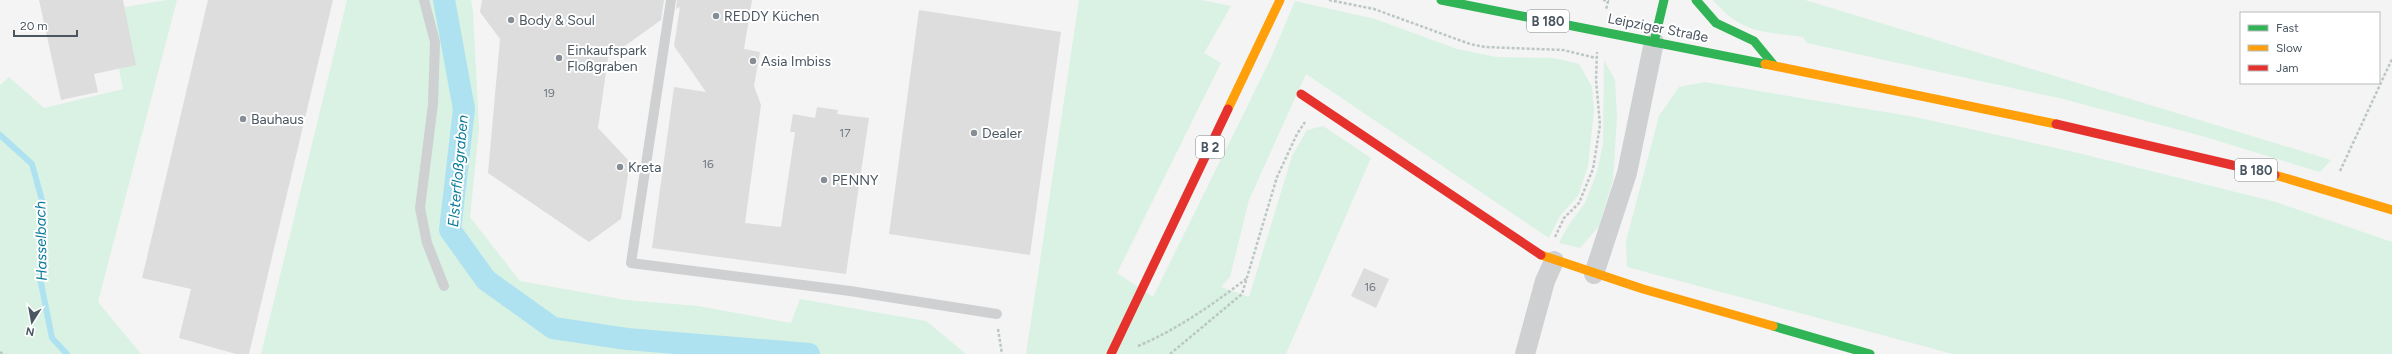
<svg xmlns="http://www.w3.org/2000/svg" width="2392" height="354" viewBox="0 0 2392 354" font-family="Figtree,sans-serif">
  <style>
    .green { fill: #d9f2e3 }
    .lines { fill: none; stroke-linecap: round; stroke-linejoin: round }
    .stream { stroke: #aee2f0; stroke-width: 6 }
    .canal { stroke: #aee2f0; stroke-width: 22 }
    .building { fill: #ddddde }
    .path { stroke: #bcc7c4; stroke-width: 2.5; stroke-dasharray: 3 2; stroke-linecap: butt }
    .lane { stroke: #ced0d2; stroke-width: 10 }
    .street { stroke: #ced0d2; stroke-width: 20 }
    .fast { stroke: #30b455; stroke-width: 9 }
    .slow { stroke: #ff9f0a; stroke-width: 9 }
    .jam { stroke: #e5322d; stroke-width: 9 }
    .poi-dot { fill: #868d94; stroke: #fff; stroke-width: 1.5 }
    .labels { text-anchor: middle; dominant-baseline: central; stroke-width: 4; stroke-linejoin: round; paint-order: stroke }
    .number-label { font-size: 12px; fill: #707881 }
    .shield { fill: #fff; stroke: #808990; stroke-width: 1 }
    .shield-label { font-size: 13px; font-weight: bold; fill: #4a5661 }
    .poi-label { font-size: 14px; fill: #4a5661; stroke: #fff; text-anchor: start }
    .street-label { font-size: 14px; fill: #4a5661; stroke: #fff }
    .water-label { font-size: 15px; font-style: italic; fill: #0c7c9b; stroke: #fff }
  </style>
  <rect width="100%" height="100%" fill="#f4f4f4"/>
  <g class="green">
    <path d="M167,0H177L98,302L141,354H0V85L9,77L44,108L123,89L107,10Z"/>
    <path d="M347,0H471L473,12L479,128L470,217L520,281L626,300L698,306L791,323L800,299L926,321L966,354H261Z"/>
    <path d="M1079,0H1201L1231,6L1204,53L1221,63L1117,273L1153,297L1270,60L1295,1L1375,19L1457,49L1496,57L1554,58L1579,64L1592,87L1594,111L1588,166L1578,196L1560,216L1549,238L1306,74L1249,200L1230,277L1221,287L1249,297L1292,156L1307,130L1323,126L1371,158L1286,354H1026Z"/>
    <path d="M1713,0H1805L2331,160L2320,172L2202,136L2063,99L1807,43L1803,37C1762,31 1742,34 1713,0Z"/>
    <path d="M1604,60L1615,80L1617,118L1613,180L1599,226L1580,248L1559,243L1568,226L1585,203L1597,172L1603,144Z"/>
    <path d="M1705,82L1915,117L2070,151L2276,202L2392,242V354H1953L1627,267L1626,241L1659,116L1679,87Z"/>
  </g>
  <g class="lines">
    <path class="stream" d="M0,135L32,164L43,204L40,278L52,338L67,354"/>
    <path class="canal" d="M444,0L464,109L450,230L486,280L553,328L627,339L809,354"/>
  </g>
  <g class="building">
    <path d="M39,0H123L136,65L94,74L98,92L61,100Z"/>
    <path d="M208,0H333L249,354H236L179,338L191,289L142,278Z"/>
    <path d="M482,0H664L661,20L608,58L598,128L630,162L621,219L589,242L488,173L500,39L480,12Z"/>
    <path d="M677,0H752L744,49L760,52L754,86L761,105L745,223L781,227L795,132H790L793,114L815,118L817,107L838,110L837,114L869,118L846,274L652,248L674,87L706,92L674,46L680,7L676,9Z"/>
    <path d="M919,10L1061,32L1030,255L889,234Z"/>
    <path d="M1364,268L1389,279L1376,308L1351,296Z"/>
  </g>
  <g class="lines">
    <g class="path">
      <path d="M1329,0L1374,9L1470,44L1485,47L1563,50L1596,58"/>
      <path d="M1603,0L1608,1L1606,10"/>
      <path d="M2340,171L2392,59"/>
      <path d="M1555,237L1564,218L1579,203L1593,169L1600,125L1596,80L1597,52"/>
      <path d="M998,329L1002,354"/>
      <path d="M1138,346C1178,329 1212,305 1246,279"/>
      <path d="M0,352L3,354"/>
      <path d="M1170,354L1242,294L1277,177L1297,134L1305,122"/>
    </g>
    <g class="lane">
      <path d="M424,0L435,42L433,104L420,208L427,243L444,286"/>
      <path d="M671,0L631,263L850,291L997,314"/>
    </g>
    <g class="street">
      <path d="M1594,274L1627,173L1654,42"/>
      <path d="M1525,354L1545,281L1554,261"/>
    </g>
    <g class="fast">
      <path d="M1441,0L1765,64"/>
      <path d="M1696,0L1716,23L1754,41L1773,64"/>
      <path d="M1654,42L1664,0"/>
      <path d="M1773,326L1870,354"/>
    </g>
    <g class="slow">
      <path d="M1765,64L2056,124"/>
      <path d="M1228,109L1280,0"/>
      <path d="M2275,175L2392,210"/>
      <path d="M1541,255L1643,289L1773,326"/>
    </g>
    <g class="jam">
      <path d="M1301,94L1541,255"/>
      <path d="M2056,124L2275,175"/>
      <path d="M1111,354L1228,109"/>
    </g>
  </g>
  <g class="poi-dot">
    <circle cx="716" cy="16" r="4"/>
    <circle cx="511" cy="20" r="4"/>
    <circle cx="559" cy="58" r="4"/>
    <circle cx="753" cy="61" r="4"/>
    <circle cx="243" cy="119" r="4"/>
    <circle cx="974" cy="133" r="4"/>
    <circle cx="620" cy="167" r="4"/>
    <circle cx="824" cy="180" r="4"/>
  </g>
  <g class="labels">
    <g class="number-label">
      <text x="549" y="93">19</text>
      <text x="845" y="133">17</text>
      <text x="708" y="164">16</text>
      <text x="1370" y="287">16</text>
    </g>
    <g class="shield">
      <rect x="1527" y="10" width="42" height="22" rx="3"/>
      <rect x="1196" y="136" width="28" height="22" rx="3"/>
      <rect x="2235" y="159" width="42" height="22" rx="3"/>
    </g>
    <g class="shield-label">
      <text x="1548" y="21">B 180</text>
      <text x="1210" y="147">B 2</text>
      <text x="2256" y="170">B 180</text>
    </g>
    <g class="poi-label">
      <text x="724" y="16">REDDY Küchen</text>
      <text x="519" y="20">Body &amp; Soul</text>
      <text x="567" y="50">Einkaufspark<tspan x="567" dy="16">Floßgraben</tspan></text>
      <text x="761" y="61">Asia Imbiss</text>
      <text x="251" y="119">Bauhaus</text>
      <text x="982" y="133">Dealer</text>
      <text x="628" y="167">Kreta</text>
      <text x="832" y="180">PENNY</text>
    </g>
    <g class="street-label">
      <text transform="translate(1658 28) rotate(11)">Leipziger Straße</text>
    </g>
    <g class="water-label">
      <text transform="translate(458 171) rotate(-85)">Elsterfloßgraben</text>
      <text transform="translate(41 241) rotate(-91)">Hasselbach</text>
    </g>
  </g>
  <rect x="2240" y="12" width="140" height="72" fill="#ffffff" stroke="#b7bbc0"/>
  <rect x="2248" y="25" width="20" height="6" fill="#30b455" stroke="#b7bbc0"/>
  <text x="2276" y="32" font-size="12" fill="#4a5661">Fast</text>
  <rect x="2248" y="45" width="20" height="6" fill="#ff9f0a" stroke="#b7bbc0"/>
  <text x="2276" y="52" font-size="12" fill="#4a5661">Slow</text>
  <rect x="2248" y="65" width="20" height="6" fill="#e5322d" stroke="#b7bbc0"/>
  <text x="2276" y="72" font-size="12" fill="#4a5661">Jam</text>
  <g transform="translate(32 322) rotate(191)" stroke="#ffffff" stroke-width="3" paint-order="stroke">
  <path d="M0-3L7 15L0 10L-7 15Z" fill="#4a5661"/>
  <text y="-6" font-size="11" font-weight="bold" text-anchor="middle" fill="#4a5661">N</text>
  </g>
  <path d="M14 30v6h63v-6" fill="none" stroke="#4a5661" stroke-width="2"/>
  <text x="20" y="30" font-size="12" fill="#4a5661" stroke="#ffffff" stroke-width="3" paint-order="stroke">20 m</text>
</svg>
